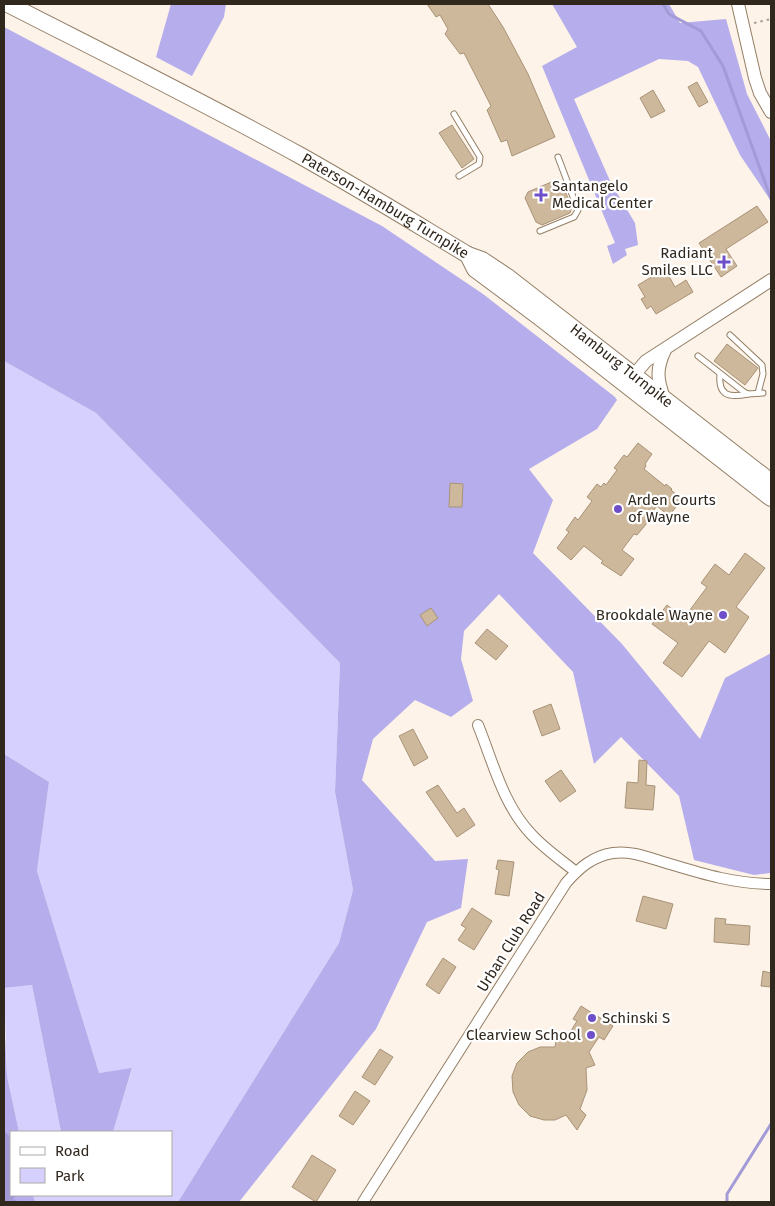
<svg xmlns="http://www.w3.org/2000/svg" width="775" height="1206" viewBox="0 0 775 1206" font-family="'Fira Sans',sans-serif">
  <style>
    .green { fill: #d5d0fd }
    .forest { fill: #b6adec }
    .water { fill: #a39ad8 }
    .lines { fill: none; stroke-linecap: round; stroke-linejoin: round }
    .stream { stroke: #a39ad8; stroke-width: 3 }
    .building { fill: #ceb89c; stroke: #a89378 }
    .service-casing { stroke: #947f65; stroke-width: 7 }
    .minor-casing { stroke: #947f65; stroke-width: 12 }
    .tertiary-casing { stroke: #947f65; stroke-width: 14 }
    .primary-casing { stroke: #947f65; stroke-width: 18 }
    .path { stroke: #a79e93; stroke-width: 2; stroke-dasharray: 2.5 4; stroke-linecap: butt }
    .service { stroke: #fff; stroke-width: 5 }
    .minor { stroke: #fff; stroke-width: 10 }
    .tertiary { stroke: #fff; stroke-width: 12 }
    .primary { stroke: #fff; stroke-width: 16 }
    .poi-dot { fill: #6f4fc9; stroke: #fff; stroke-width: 2 }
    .labels { text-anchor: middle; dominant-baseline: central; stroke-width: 4.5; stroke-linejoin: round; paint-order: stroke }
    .poi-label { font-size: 15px; fill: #30271d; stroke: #fff; text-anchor: start }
    .street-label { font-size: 15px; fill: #30271d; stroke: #fff }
  </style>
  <rect width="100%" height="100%" fill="#fdf3e8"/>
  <g class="green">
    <path d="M4,361L96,413L340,663L335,792L353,890L339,943L178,1202H35L33,1195H171V1132H113L132,1069L99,1073L37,871L49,782L4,754Z"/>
    <path d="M32,985L61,1132H19L7,1076L4,988Z"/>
  </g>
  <g class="forest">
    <path d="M171,4H226L224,17L192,76L156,57Z"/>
    <path d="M552,4H669L680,23L726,19L747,94L771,141V201L740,155L698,67L688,61L659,59L574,99L611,183L635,223L638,245L625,249L627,255L613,264L607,246L615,243L542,66L577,47Z"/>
    <path d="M4,27L382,226L483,294L615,397L617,400L597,429L529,469L553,500L533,553L622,644L700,739L725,678L771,653V873L754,875L694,860L679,796L621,737L594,764L573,672L499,594L464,631L461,659L473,701L451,717L415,700L373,739L362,780L435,861L468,859L461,908L427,922L376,1029L239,1202H178L339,943L353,890L335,792L340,663L96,413L4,361Z"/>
    <path d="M4,754L49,782L37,871L99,1073L132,1068L113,1132H61L32,985L4,988Z"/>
    <path d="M4,1013L7,1076L19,1132H11V1195H33L35,1202H4Z"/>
  </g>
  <path class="water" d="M4,1132L8,1134L11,1141V1195H16L13,1199L18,1202H4Z"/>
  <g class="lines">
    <g class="stream">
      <path d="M663,4L669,14L701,31L723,66L771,199"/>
      <path d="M727,1202V1194L771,1124"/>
    </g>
  </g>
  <g class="building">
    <path d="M427,4H488L503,27L528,74L555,137L512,156L507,140L501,142L487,110L491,106L464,53L460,54L445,34L448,29L440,15L436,17Z"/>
    <path d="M697,82L708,102L699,107L688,87Z"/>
    <path d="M653,90L665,111L651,118L640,98Z"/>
    <path d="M452,125L474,159L462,168L439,133Z"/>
    <path d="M556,180L561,182L572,207L570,213L542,225L536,222L525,198L528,192Z"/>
    <path d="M757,206L768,222L726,249L737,266L721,277L699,243Z"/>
    <path d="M665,269L675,287L686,280L693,292L656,314L651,306L647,309L641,299L645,297L638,285Z"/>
    <path d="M727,344L758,368L745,385L714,361Z"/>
    <path d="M638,443L652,454L645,464L646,466L644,469L665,486L666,484L672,489L671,490L682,499L669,516L657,506L645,521L647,523L637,535L634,534L622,550L634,559L621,576L601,563L603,561L584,546L571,560L557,548L569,532L566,530L575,517L578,520L592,501L587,497L597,484L601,487L604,483L606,485L617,470L614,468L624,455L627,457Z"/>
    <path d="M450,483L463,484L462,507H449Z"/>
    <path d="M745,553L765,568L736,607L749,617L725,653L709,641L682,677L663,663L678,643L652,624L667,605L684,618L707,587L701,583L715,564L729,575Z"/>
    <path d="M431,608L438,618L427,626L420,615Z"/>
    <path d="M487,629L508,646L496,660L475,643Z"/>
    <path d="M551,704L560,729L542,736L533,711Z"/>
    <path d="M413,729L428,758L414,766L399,736Z"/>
    <path d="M639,760L647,761L646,785L655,786L653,810L625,808L627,782L638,783Z"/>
    <path d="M561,770L576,791L560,802L545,781Z"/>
    <path d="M438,785L457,813L464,808L475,825L457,837L426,792Z"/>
    <path d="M498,860L514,862L509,896L495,894L499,870L496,869Z"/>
    <path d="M643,896L673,904L666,929L636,921Z"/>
    <path d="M472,908L492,921L474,950L458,940L466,928L461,925Z"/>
    <path d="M715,918L726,919L725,924L750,926L749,945L714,942Z"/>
    <path d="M443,958L456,967L439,994L426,985Z"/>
    <path d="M763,971L771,973V987L761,986Z"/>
    <path d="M581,1006L613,1026L604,1040L599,1037L589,1052L595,1065L586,1068L587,1090L580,1109L586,1115L577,1130L566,1115L555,1120H544L530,1116L519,1105L513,1092L512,1076L517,1063L528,1052L540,1047H555L557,1034L566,1039L577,1021L573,1019Z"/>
    <path d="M380,1049L393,1057L375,1085L362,1077Z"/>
    <path d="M355,1091L370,1101L353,1125L339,1116Z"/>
    <path d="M312,1155L336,1170L316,1202L292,1187Z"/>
  </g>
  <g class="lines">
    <g class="service-casing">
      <g id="service">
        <path d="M454,114L480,157L479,164L459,176"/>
        <path d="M540,231L574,217L578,210L558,157"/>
        <path d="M730,335L762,365L763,374L758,393"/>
        <path d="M698,356L744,392L748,394L763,393"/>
        <path d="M720,374C718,396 729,398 748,394"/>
      </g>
    </g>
    <g class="minor-casing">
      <g id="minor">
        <path d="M478,725C493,762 503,805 532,835C545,849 561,860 576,872"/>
        <path d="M363,1202L566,883C579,868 593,856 613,853C632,850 652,859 670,864C703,874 736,884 771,884"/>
      </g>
    </g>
    <g class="tertiary-casing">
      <g id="tertiary">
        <path d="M738,4L755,78L760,93L771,112"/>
        <path d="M630,383L634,375L646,361L771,280"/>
        <path d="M664,398C657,379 656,369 665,350"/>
      </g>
    </g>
    <g class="primary-casing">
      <g id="primary">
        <path id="s1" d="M8,4C106,54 205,103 301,156C358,188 413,222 468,255L475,269L538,316L771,498"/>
        <path id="s2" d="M468,255L482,260L509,278L771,482"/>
      </g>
    </g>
    <path class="path" d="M754,23L771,19"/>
    <use href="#service" class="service"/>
    <use href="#minor" class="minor"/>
    <use href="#tertiary" class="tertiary"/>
    <use href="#primary" class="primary"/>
  </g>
  <g class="poi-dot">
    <path d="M538.5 187.5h5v5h5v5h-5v5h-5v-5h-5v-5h5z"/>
    <path d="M721.5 254.5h5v5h5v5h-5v5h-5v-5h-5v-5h5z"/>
    <circle cx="618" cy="509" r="5"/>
    <circle cx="723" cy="615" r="5"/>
    <circle cx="592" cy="1018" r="5"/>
    <circle cx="591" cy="1035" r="5"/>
  </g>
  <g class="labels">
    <g class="poi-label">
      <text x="552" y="186">Santangelo<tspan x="552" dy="17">Medical Center</tspan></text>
      <text x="713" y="253" text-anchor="end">Radiant<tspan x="713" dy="17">Smiles LLC</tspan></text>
      <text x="628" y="500">Arden Courts<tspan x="628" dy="17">of Wayne</tspan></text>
      <text x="713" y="615" text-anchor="end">Brookdale Wayne</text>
      <text x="602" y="1018">Schinski S</text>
      <text x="581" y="1035" text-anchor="end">Clearview School</text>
    </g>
    <g class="street-label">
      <text stroke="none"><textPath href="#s1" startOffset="428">Paterson-Hamburg Turnpike</textPath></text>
      <text stroke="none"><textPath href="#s2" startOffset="190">Hamburg Turnpike</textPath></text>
      <text transform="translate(511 942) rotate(-58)">Urban Club Road</text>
    </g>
  </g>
  <rect width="775" height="1206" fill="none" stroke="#30271d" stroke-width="10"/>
  <rect x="10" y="1131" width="162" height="65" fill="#ffffff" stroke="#aca9a5"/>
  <rect x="20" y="1147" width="25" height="8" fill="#ffffff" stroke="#aca9a5"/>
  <text x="55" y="1156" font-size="15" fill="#30271d">Road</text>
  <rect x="20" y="1168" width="25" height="15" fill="#d5d0fd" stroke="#aca9a5"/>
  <text x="55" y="1181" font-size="15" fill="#30271d">Park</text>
</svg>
